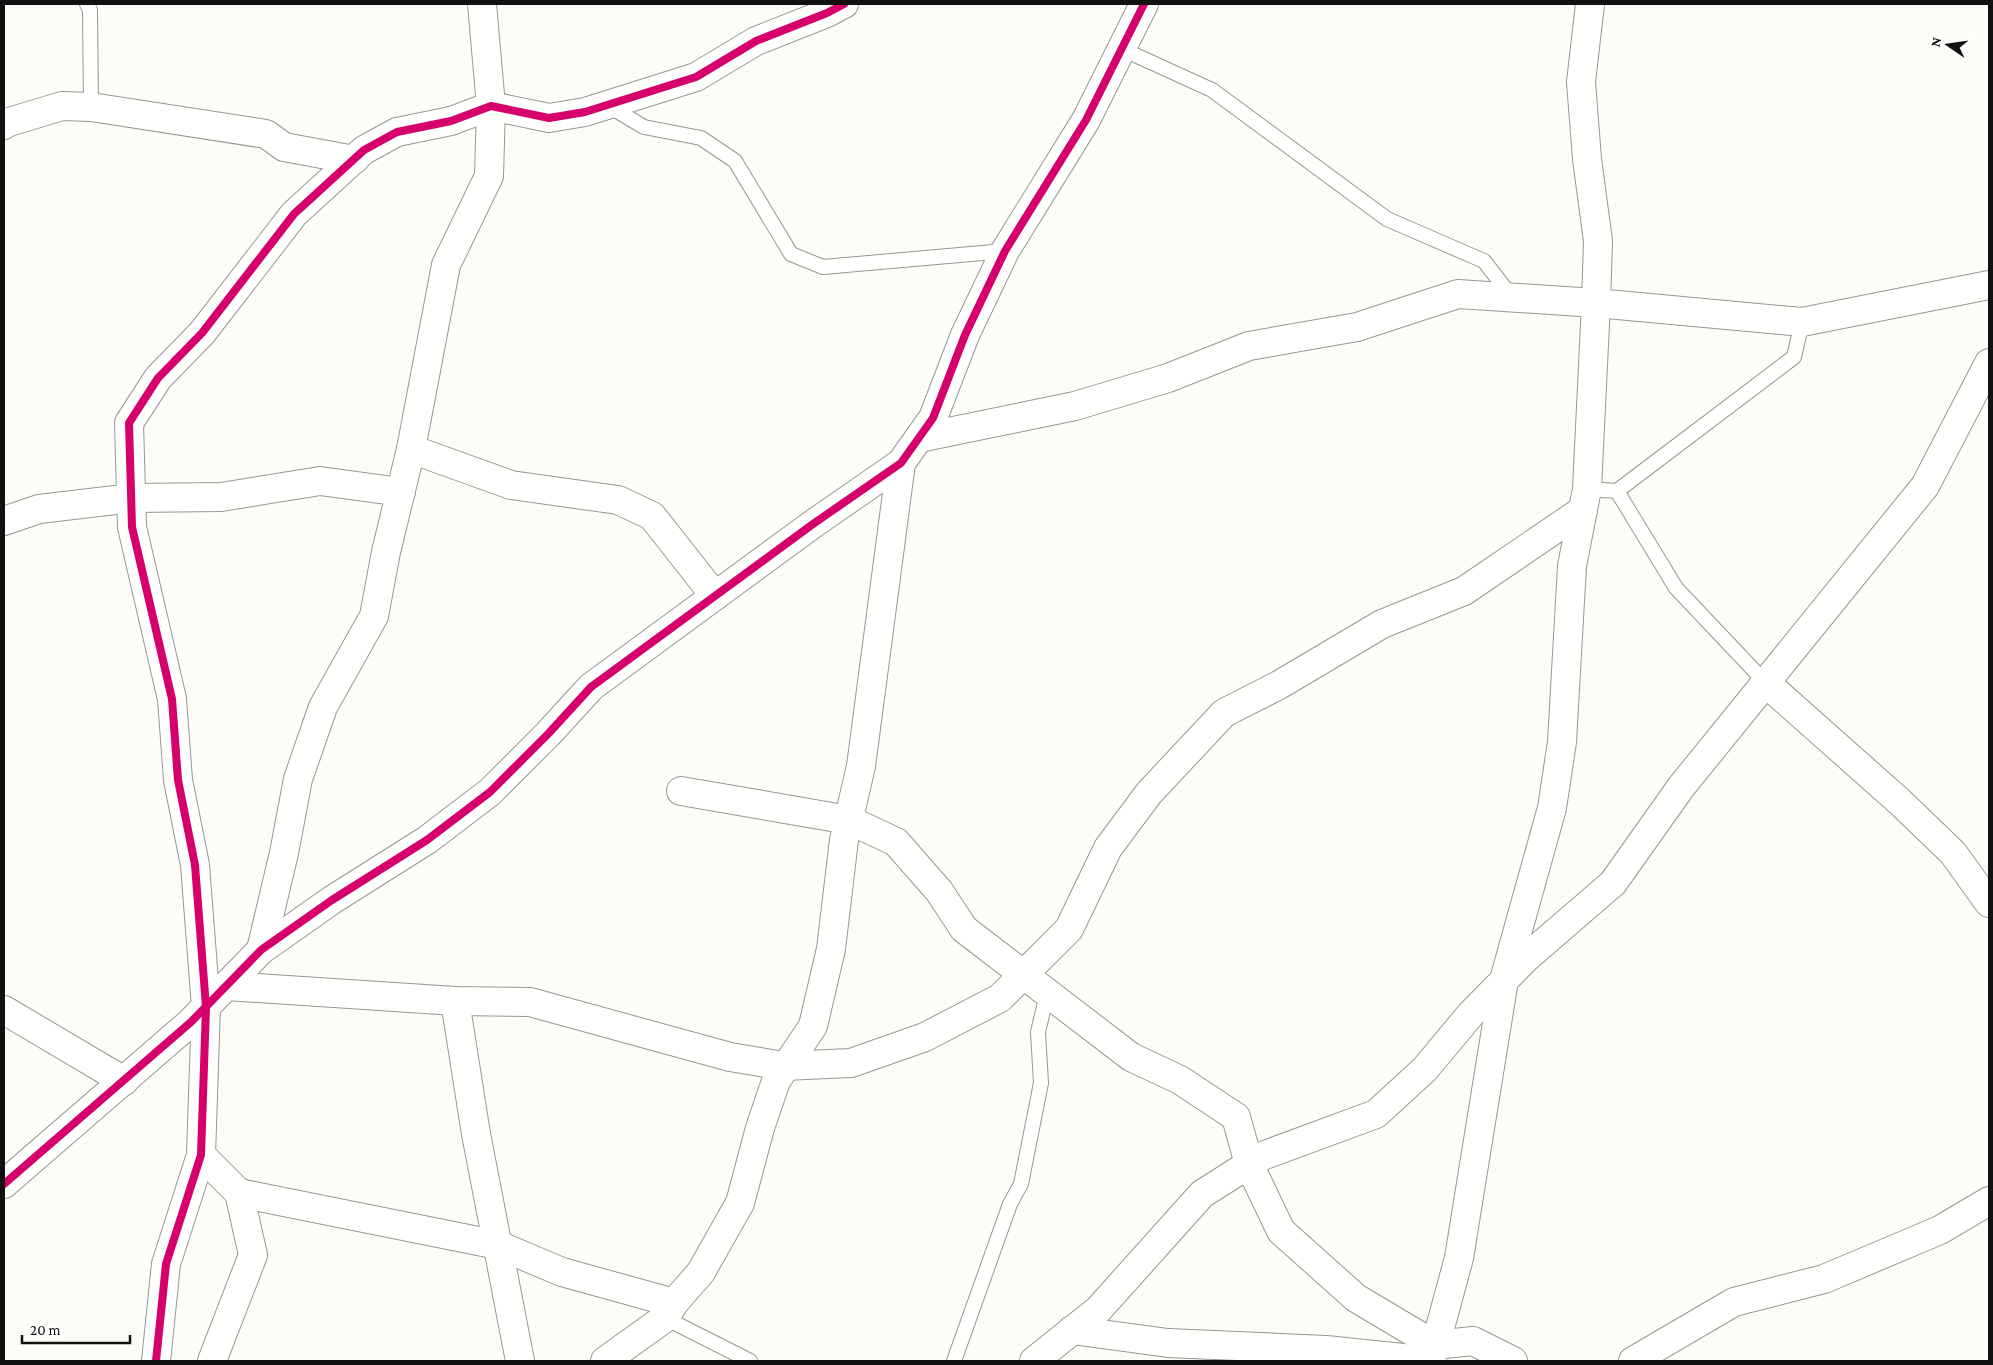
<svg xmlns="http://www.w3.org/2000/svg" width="1993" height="1365" viewBox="0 0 1993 1365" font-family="'Crimson Pro',serif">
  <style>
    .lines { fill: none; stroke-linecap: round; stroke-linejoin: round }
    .lane-casing { stroke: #979795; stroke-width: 16 }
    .street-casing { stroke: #979795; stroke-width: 30 }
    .lane { stroke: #fffffe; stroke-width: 14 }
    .street { stroke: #fffffe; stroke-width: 28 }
    .cycleway-casing { stroke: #fff; stroke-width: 11 }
    .cycleway { stroke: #d6006c; stroke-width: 8 }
  </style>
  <rect width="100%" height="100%" fill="#fdfcf7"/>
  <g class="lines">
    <g class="lane-casing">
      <g id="lane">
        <path d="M87,4L90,10L91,107"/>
        <path d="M1122,49L1212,90L1387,219L1484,261L1511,296"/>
        <path d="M607,105L644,127L701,138L735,161L791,254L823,267L1005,251"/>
        <path d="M1587,489L1617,491L1676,588L1766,683"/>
        <path d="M1617,491L1794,357L1802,322"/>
        <path d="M665,1318L750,1361"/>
        <path d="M954,1361L1010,1204L1021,1184L1041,1083L1038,1032L1047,994"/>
      </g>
    </g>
    <g class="street-casing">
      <g id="street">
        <path d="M4,125L9,122L62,106L91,107L266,134L284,147L354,160"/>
        <path d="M919,438L1075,406L1168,378L1249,346L1357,327L1458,294L1596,303L1802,322L1989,285"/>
        <path d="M411,449L511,485L618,500L652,516L715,596"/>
        <path d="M4,521L39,509L132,498L221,497L320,481L401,492"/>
        <path d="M1766,683L1900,802L1953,853L1989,903"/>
        <path d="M681,791L849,820L896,842L939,891L964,929L1131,1057L1180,1080L1236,1117L1249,1164L1281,1231L1356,1298L1435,1345L1473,1341L1513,1361"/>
        <path d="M261,950L284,853L298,779L323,707L374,616L386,552L411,449L446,265L489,176L491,106L482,4"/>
        <path d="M226,986L455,1001L530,1002L730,1057L784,1066L851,1063L925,1037L1000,998L1069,929L1108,848L1149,793L1224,713L1279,685L1382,624L1464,591L1583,510"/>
        <path d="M455,1001L476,1134L520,1361"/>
        <path d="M4,1010L124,1081"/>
        <path d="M201,1155L239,1193L253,1255L212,1361"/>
        <path d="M4,1184L191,1022L261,950L332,900L427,840L490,792L548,734L591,687L813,524L901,463L933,418L965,335L1005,251L1086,120L1144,4"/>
        <path d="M239,1193L498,1245L562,1272L674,1303"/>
        <path d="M1072,1330L1168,1343L1326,1350L1431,1361"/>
        <path d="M156,1361L166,1264L201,1155L206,1007L195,865L178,780L172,699L132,527L129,423L158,378L202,333L294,214L364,150L397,132L451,121L491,106L549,118L585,112L696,77L756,41L827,13L844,4"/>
        <path d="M605,1361L665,1318L674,1303L701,1272L740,1203L760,1128L776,1081L813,1026L831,949L844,840L861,766L901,463"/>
        <path d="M1034,1361L1098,1310L1202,1194L1262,1156L1376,1114L1425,1069L1470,1015L1525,959L1613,883L1681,787L1925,486L1989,363"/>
        <path d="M1431,1361L1459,1258L1504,980L1552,808L1562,742L1572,566L1587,489L1596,303L1598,241L1587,159L1581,82L1590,4"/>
        <path d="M1633,1361L1734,1302L1824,1279L1940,1230L1989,1201"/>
      </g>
    </g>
    <use href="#lane" class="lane"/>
    <use href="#street" class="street"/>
    <g class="cycleway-casing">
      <g id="cycleway">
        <path d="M4,1184L191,1022L261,950L332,900L427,840L490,792L548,734L591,687L813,524L901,463L933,418L965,335L1005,251L1086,120L1144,4"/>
        <path d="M156,1361L166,1264L201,1155L206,1007L195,865L178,780L172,699L132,527L129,423L158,378L202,333L294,214L364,150L397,132L451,121L491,106L549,118L585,112L696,77L756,41L827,13L844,4"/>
      </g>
    </g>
    <use href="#cycleway" class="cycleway"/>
  </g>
  <rect width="1993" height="1365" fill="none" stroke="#111111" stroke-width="10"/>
  <g transform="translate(1948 45) rotate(283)" stroke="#ffffff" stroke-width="4" paint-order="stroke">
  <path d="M0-4L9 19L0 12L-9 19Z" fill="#111111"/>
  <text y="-8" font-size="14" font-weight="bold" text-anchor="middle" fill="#111111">N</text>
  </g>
  <path d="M22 1335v8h108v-8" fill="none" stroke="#111111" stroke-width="2.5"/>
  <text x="30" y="1335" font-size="15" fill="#111111" stroke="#ffffff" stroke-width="4" paint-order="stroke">20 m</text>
</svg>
